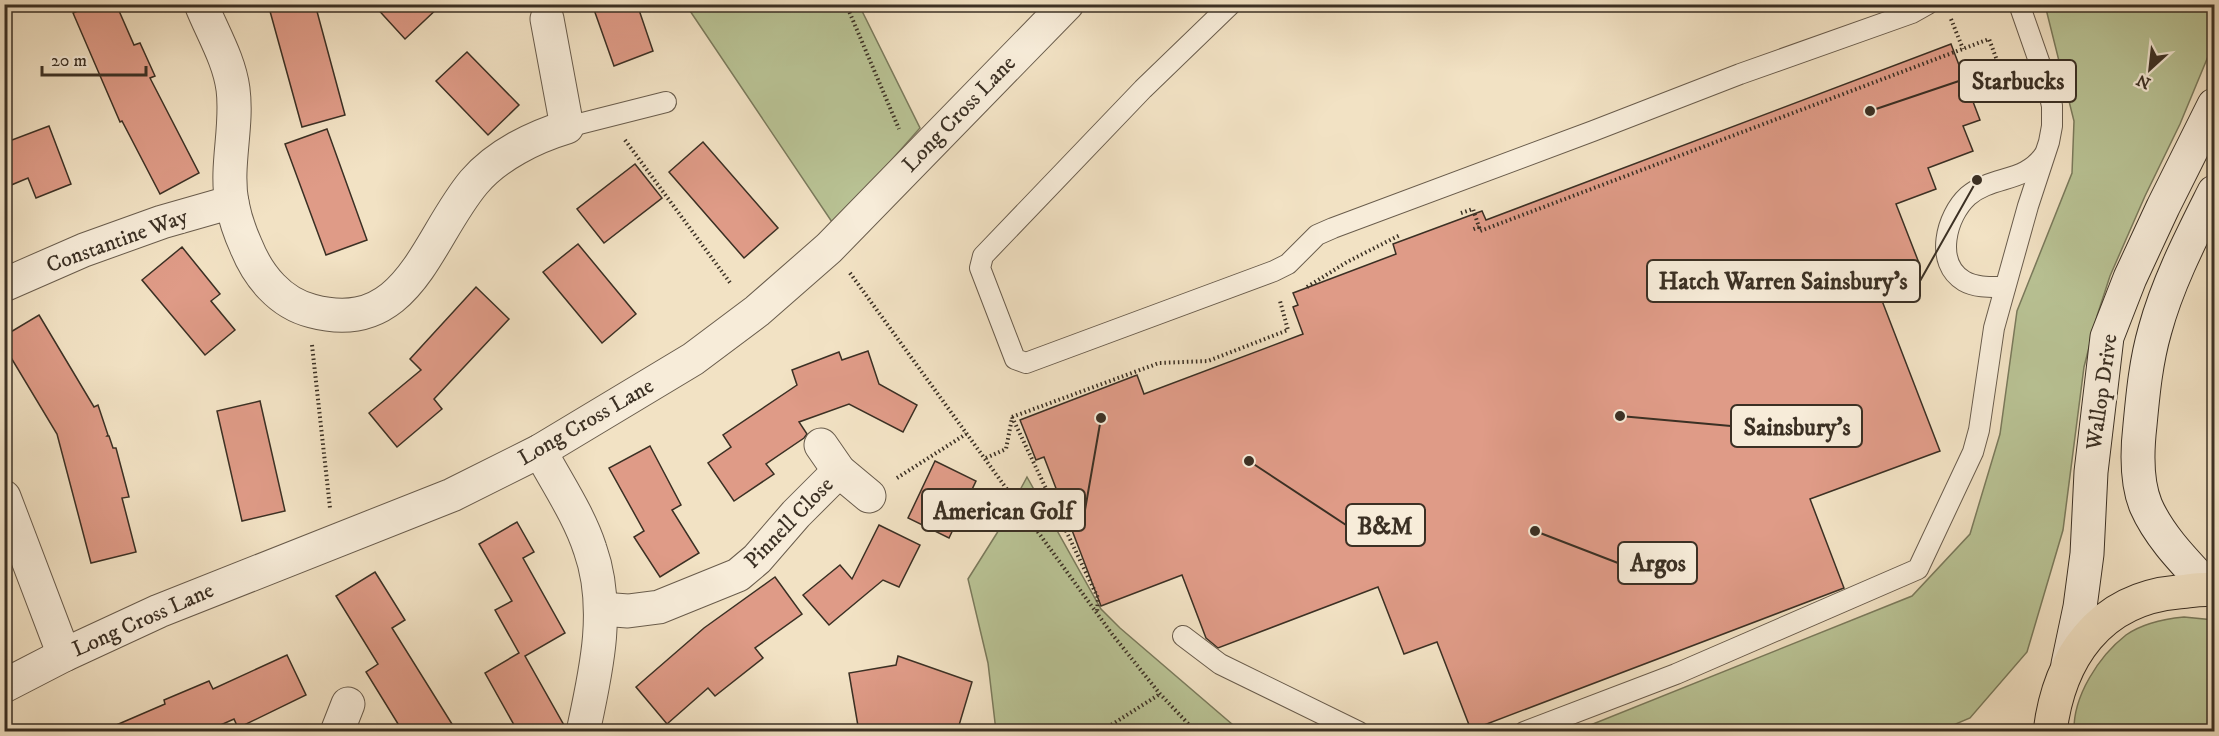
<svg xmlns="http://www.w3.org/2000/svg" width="2219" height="736" viewBox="0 0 2219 736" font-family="'IM FELL DW Pica',serif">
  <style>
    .green { fill: #b9c395; stroke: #7a7a5c; stroke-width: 1.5 }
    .building { fill: #df9b87; stroke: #3b3024; stroke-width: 1.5 }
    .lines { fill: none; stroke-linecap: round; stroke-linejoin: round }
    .lane-casing { stroke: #695c4c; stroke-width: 22 }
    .street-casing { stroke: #695c4c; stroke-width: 35 }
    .secondary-casing { stroke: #3b3024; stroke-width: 35 }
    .primary-casing { stroke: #3b3024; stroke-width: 35 }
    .path { stroke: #3b3024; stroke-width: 4; stroke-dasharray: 1.5 3; stroke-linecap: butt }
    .lane { stroke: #f7ecd9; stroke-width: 20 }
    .street { stroke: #f7ecd9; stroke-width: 33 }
    .secondary { stroke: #f7ecd9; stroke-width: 33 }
    .primary { stroke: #f2e2c4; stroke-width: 33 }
    .labels { text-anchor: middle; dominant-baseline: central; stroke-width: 6; stroke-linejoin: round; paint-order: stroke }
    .street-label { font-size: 22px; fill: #3b3024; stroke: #f7ecd9 }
    .leader { fill: none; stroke: #3b3024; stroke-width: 2 }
    .callout-dot { fill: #3b3024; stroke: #f7ecd9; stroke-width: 2 }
    .callout { fill: #f7ecd9; stroke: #3b3024; stroke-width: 2 }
    .callout-label { font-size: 24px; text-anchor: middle; font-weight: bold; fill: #3b3024 }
  </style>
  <rect width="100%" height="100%" fill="#f2e2c4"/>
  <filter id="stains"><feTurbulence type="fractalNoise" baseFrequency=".00333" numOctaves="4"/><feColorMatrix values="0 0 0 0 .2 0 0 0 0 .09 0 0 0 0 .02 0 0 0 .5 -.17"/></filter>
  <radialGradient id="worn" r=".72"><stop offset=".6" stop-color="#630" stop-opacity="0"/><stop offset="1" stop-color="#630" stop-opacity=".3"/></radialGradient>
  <g class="green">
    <path d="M686,5H859L920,128L834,225Z"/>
    <path d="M2045,5H2214V42L2180,124L2145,196L2110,276L2097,316L2084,367L2063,530L2027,652L1970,718L1937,732H1573L1912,596L1970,534L2000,434L2017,311L2072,173L2074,121Z"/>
    <path d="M1027,477L1101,609L1120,628L1240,731H996L988,663L968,579L997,533Z"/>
    <path d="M2184,617L2214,620V731H2074C2073,696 2099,656 2126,635C2143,623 2164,619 2184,617Z"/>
  </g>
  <g class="building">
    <path d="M93,4H116L134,45L140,43L155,76L150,78L199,173L160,194L122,121L120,122L73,13Z"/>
    <path d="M268,4H315L345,115L302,127Z"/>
    <path d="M373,4H442L405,39Z"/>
    <path d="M592,4H637L653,51L614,66Z"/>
    <path d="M1951,44L1980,120L1963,126L1973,151L1928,168L1936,189L1896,204L1919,263L1874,280L1940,451L1810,499L1844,588L1471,730L1437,642L1404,654L1378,587L1218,648L1206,638L1182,575L1101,606L1044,457L1036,460L1020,420L1137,375L1144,394L1303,334L1293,307L1298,305L1293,293L1396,254L1393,244L1482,211L1486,220Z"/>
    <path d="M467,52L519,105L488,135L436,81Z"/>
    <path d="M49,126L71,184L36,198L28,178L4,188V143Z"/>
    <path d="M327,129L367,240L326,255L285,144Z"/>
    <path d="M703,142L778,228L744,258L669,172Z"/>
    <path d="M635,164L662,198L604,243L577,209Z"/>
    <path d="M578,244L636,314L602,343L543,272Z"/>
    <path d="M182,247L220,294L211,301L235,330L205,355L142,280Z"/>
    <path d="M476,287L509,319L434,399L442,409L397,447L369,413L421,370L410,359Z"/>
    <path d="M39,315L94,407L98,405L108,435L107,436H109L113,448H116L129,497L122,498L136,552L91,563L57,434L4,346V336Z"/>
    <path d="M868,351L879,384L917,405L903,432L849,404L799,422L807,434L804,438L766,464L774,474L734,501L708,463L731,447L723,435L797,385L792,370L839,352L842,360Z"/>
    <path d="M260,401L285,511L242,521L217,411Z"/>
    <path d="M650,446L681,505L672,510L699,553L660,577L634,537L644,531L609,468Z"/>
    <path d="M935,461L976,481L949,538L908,518Z"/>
    <path d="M517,522L534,552L523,558L565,633L525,656L565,727V732H518L485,673L519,653L495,610L512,601L479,544Z"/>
    <path d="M879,525L920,545L899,587L883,580L829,625L803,595L840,565L852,579Z"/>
    <path d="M375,572L405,620L392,628L457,732H403L366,672L378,664L336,596Z"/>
    <path d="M775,577L802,614L755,648L763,658L715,696L708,688L667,724L636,687L704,628Z"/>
    <path d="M287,655L306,695L238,728L234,719L205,732H100L165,704L164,700L209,681L213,689Z"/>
    <path d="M898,656L972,682L957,732H859L849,673L896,665Z"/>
  </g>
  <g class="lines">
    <g class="lane-casing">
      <g id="lane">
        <path d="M1231,4L1143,89L983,256L980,268L1015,359L1026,363L1274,271L1288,264L1317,235L1333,228L1593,131L1740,74L1912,13L1928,4"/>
        <path d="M567,127L666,102"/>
        <path d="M2005,287C1992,287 1976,288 1964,281C1934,263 1946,216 1968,196C1993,175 2025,183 2044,155"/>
        <path d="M1183,636L1220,664L1359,732"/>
        <path d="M1524,732L1676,674L1918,569L1973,452L1979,430L1994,328L2028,206L2049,142L2052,126V106L2047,84L2019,4"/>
      </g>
    </g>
    <g class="street-casing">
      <g id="street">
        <path d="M201,4C212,32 229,59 233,89C238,127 225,166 232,203C235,218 240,233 246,246C258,276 280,303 312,311C409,337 426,239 474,182C497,155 534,137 567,127L547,19"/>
        <path d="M4,285L84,250L162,222L232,202"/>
        <path d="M821,445L839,471L869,496"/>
        <path d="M540,451C557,483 579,515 590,549C611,608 596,672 583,732"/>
        <path d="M4,497L64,655"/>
        <path d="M601,609L628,611L659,607L738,575L757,559L796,514L839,471"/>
        <path d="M4,686L64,655L159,611L452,495L540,451L693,359L757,311L829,248L1067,4"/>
        <path d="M337,732L348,704"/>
      </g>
    </g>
    <g class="secondary-casing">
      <g id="secondary">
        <path d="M2210,589C2187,564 2160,538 2146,506C2136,482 2137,451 2140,425C2143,393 2146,361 2155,330C2168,282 2192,236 2214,192"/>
        <path d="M2068,664L2080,607L2087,554L2091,472L2107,337L2130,278L2163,207L2214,105"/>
      </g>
    </g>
    <g class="primary-casing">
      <path id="primary" d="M2050,732C2059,658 2099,599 2178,592C2190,591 2203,588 2214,590"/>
    </g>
    <g class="path">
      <path d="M846,4L899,129"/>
      <path d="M1951,19L1963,49"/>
      <path d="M625,140L731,284"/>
      <path d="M1461,213L1473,209L1479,227L1471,230"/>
      <path d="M1479,227L1480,231L1989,39L2010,95"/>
      <path d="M850,273L1112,634L1160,694L1196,732"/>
      <path d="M1307,287L1347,262L1400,235"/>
      <path d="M312,345L330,508"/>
      <path d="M1012,417L1159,363L1208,361L1288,330L1280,301L1282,300"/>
      <path d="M1012,417L1098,598L1097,613"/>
      <path d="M986,458L1006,449L1012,418"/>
      <path d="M897,478L966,434"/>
      <path d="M1100,732L1160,694"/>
    </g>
    <use href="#lane" class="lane"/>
    <use href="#street" class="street"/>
    <use href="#secondary" class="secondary"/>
    <use href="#primary" class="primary"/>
  </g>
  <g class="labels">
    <g class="street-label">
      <text transform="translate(959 114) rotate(-46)">Long Cross Lane</text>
      <text transform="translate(117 241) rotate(-20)">Constantine Way</text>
      <text transform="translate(2102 392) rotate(-82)">Wallop Drive</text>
      <text transform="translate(586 422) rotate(-30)">Long Cross Lane</text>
      <text transform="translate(789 523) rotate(-46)">Pinnell Close</text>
      <text transform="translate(143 620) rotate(-24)">Long Cross Lane</text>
    </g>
  </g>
  <path class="leader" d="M1870 111L1959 81M1977 180L1920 281M1620 416L1731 426M1101 418L1085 510M1249 461L1346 525M1535 531L1618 563"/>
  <g class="callout-dot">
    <circle cx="1870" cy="111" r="6"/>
    <circle cx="1977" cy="180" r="6"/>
    <circle cx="1620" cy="416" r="6"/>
    <circle cx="1101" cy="418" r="6"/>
    <circle cx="1249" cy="461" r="6"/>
    <circle cx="1535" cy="531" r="6"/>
  </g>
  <g class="callout">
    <rect x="1959" y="60" width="117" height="42" rx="6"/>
    <rect x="1647" y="260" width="273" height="42" rx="6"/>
    <rect x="1731" y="405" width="131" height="42" rx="6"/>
    <rect x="922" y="489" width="163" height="42" rx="6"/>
    <rect x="1346" y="504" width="79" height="42" rx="6"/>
    <rect x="1618" y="542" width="79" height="42" rx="6"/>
  </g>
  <g class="callout-label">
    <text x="2018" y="89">Starbucks</text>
    <text x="1783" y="289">Hatch Warren Sainsbury's</text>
    <text x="1797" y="435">Sainsbury's</text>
    <text x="1003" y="519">American Golf</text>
    <text x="1385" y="534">B&amp;M</text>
    <text x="1658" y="571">Argos</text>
  </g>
  <rect width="2219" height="736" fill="none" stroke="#f2e2c4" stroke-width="24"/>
  <rect x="6" y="6" width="2207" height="724" fill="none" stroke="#3b3024" stroke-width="3"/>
  <rect x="12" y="12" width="2195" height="712" fill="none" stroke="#3b3024" stroke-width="1.5"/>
  <g transform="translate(2150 69) rotate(207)" stroke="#f7ecd9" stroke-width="4.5" paint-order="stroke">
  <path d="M0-4.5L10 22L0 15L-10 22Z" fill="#3b3024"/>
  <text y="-9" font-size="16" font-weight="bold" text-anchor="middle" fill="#3b3024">N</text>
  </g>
  <path d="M42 66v9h104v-9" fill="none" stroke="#3b3024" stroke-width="3"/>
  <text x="51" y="66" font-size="18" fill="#3b3024" stroke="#f7ecd9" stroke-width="4.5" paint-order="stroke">20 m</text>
  <rect width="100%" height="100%" filter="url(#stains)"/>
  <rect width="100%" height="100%" fill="url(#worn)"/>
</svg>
